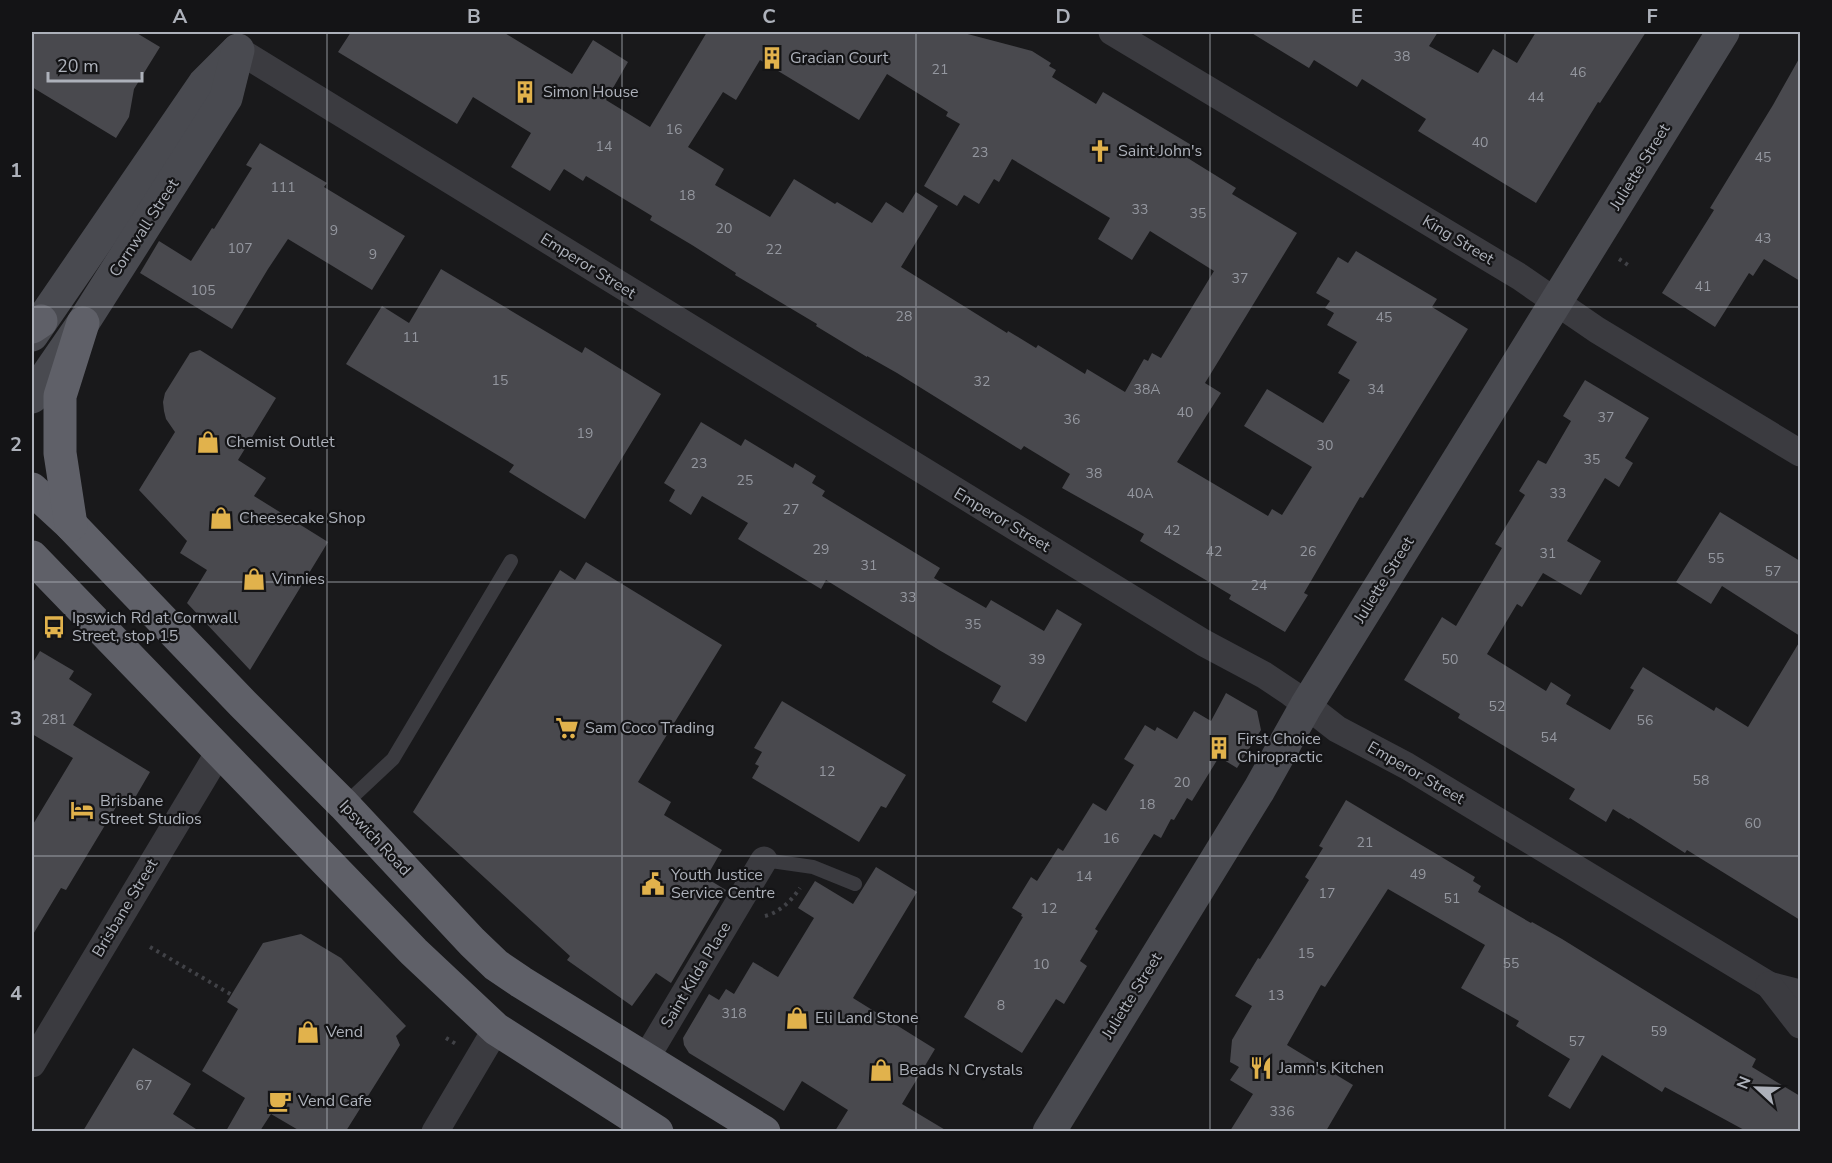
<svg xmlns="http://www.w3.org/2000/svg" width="1832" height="1163" viewBox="0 0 1832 1163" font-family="'Nunito Sans',sans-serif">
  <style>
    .building { fill: #49494e; fill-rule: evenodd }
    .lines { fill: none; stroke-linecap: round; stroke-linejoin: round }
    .path { stroke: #414247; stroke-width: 4; stroke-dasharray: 3 4.5; stroke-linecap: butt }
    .service { stroke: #3b3b40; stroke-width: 14 }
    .minor { stroke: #3b3b40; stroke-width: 27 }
    .secondary { stroke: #494a50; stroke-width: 33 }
    .trunk { stroke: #5f6068; stroke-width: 33 }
    .grid { fill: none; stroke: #adb1ba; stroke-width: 1.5; stroke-opacity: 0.55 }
    .labels { text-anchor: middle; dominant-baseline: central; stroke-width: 4.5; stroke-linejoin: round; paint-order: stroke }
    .number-label { font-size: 14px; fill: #94979f }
    .poi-label { font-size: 16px; fill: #adb1ba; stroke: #141416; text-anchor: start }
    .street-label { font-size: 16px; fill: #adb1ba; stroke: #141416 }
    .neatline { fill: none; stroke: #adb1ba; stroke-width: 2 }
    .grid-label { font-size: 20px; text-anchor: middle; font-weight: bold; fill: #adb1ba }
  </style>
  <rect width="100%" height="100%" fill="#19191b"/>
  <g class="building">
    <path d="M32,32H135L160,47L134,89L129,117L116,138L32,87Z"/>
    <path d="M351,32H503L572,74L593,40L628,62L606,100L650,127L707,32H960L1032,51L1051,63L1049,66L1056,70L1052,77L1096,104L1103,92L1193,146L1186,157L1236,188L1232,194L1297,233L1205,383L1221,393L1177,462L1268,516L1272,509L1282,515L1312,467L1244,426L1267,389L1323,423L1350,380L1338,373L1357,342L1327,325L1334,313L1325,308L1330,301L1316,293L1338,257L1348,263L1356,251L1437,299L1432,307L1468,329L1363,498L1360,497L1304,593L1308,595L1285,632L1229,599L1231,595L1140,541L1144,534L1062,488L1070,474L1024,446L1021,450L897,373L867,356V357L816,326L817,324L735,275L736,273L692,245L650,220L652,216L586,176L583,181L564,169L550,191L511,167L531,133L473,97L457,124L338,52ZM760,60L859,120L887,74L948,112L946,116L960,124L924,186L957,206L964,195L979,204L994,179L999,182L1012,159L1110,218L1098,239L1132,260L1150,231L1214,271L1161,358L1152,353L1148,361L1144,359L1125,392L1087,369L1085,374L1038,345L1036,348L1008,331L1007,333L901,267L938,206L916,192L903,213L886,202L872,223L837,202L835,204L794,179L770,217L715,185L724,169L688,147L723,92L736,100Z"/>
    <path d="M1250,32H1438L1429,46L1478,73L1493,49L1517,63L1536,32H1646L1600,103L1598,102L1536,203L1418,131L1426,119L1362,79L1357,87L1314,60L1309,68Z"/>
    <path d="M1800,57V281L1764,259L1753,276L1749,273L1715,327L1662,293L1714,210L1710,208L1773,105Z"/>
    <path d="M260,143L327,183L324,187L405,236L372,290L288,239L268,269L232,329L140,273L159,241L191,261L212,228L214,229L252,168L246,165Z"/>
    <path d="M441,269L582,353L585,347L661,394L585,519L509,472L514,465L346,364L382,306L409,323Z"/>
    <path d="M200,350L276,398L238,460L266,478L254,496L328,542L250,670L187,603L207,570L180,553L187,541L139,490L175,432L166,419L164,411L163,402L165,393L190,353Z"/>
    <path d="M1585,380L1649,418L1625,458L1633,463L1619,487L1605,478L1567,541L1601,561L1581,595L1543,573L1522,607L1517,604L1487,654L1546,691L1551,682L1571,695L1566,704L1610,730L1634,690L1630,688L1643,667L1714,711L1716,707L1748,727L1800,641V920L1687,850L1685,853L1630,818L1629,819L1613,809L1606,822L1569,799L1575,789L1458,718L1460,714L1404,680L1442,617L1456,626L1502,548L1495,544L1525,495L1519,491L1538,460L1546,464L1571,421L1563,416Z"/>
    <path d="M701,422L741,446L745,439L793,468L795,463L816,476L812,483L825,491L822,496L940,568L934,578L986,608L991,600L1044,631L1057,609L1082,624L1026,722L992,702L1001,686L939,650L826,580L821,589L738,539L748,523L702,496L691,515L669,501L675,490L664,483Z"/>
    <path d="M1720,512L1800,561V636L1722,586L1711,604L1676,582Z"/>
    <path d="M586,562L722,645L638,782L671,802L664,815L722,850L706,878L726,890L671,983L656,973L632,1006L567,960L570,956L413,812L560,570L575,580Z"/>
    <path d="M40,651L74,671L69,679L92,694L73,725L150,772L132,803L122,797L66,890L61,888L32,936V826L73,758L32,734V664Z"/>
    <path d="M1226,693L1257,711L1261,730L1237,768L1219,757L1192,801L1187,798L1174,820L1171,819L1161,838L1154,834L1095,929L1098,931L1080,961L1087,966L1064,1004L1056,999L1022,1053L964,1017L1023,917L1021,916L1022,914L1012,908L1031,877L1037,881L1058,848L1063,851L1093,803L1106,811L1134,765L1124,759L1145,725L1155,731L1157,727L1177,739L1194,711L1211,721Z"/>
    <path d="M782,701L906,775L886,808L881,806L859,842L752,778L759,766L755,764L762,752L754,748Z"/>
    <path d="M1346,800L1475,877L1473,881L1481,886L1478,892L1531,923L1532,922L1562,939L1756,1059L1752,1067L1800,1096V1131H1746L1665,1087L1662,1092L1602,1055L1570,1109L1548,1096L1570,1059L1516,1026L1519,1021L1461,988L1485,945L1388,889L1325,987L1321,985L1287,1045L1353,1085L1326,1131H1230L1253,1094L1230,1080L1239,1067L1230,1062L1232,1040L1252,1006L1235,996L1258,958L1260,959L1309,880L1305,877L1323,848L1319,846Z"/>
    <path d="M876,867L917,892L853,998L935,1049L902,1104L947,1131H835L848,1110L802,1081L784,1111L689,1053L684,1045L683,1038L709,994L719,1000L726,989L734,994L753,962L778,977L814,918L798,908L815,881L853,904Z"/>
    <path d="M301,934L341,958L406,1026L396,1036L400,1045L346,1131H300L271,1114L260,1131H226L245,1098L202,1071L238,1009L227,1002L263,943Z"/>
    <path d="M133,1048L191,1084L173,1114L199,1131H83Z"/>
  </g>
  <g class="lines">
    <g class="path">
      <path d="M1619,259L1631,267"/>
      <path d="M765,916C780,912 791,901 800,888"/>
      <path d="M150,947L232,995"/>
      <path d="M446,1038L456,1044"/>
    </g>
    <g class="service">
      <path d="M344,805L393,759L511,561"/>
      <path d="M764,860L813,867L855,884"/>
    </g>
    <g class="minor">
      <path d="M1112,32L1520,277L1597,330L1800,453"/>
      <path d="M238,50L1204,643L1264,675L1291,693L1337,729L1407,766L1769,985L1800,993"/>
      <path d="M1769,985L1800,1025"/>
      <path d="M646,1058L764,860"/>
      <path d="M32,1064L219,752"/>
      <path d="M435,1132L496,1029"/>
    </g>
    <g class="secondary">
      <path d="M32,335L204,84L237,51"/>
      <path d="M32,397L83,323L226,98L238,50"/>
      <path d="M1049,1132L1259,790L1306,706L1723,32"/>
    </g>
    <g class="trunk">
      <path d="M32,327L41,321"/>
      <path d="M32,489L71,525L243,704L344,805L472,942L496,965L521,982L764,1132"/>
      <path d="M71,525L60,453V396L83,323"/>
      <path d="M32,557L414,952L496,1029L657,1132"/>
    </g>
  </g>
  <path class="grid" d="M327,32V1132M622,32V1132M916,32V1132M1210,32V1132M1505,32V1132M32,307H1800M32,582H1800M32,856H1800"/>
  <defs>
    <g id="building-bare" transform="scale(1.8)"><path d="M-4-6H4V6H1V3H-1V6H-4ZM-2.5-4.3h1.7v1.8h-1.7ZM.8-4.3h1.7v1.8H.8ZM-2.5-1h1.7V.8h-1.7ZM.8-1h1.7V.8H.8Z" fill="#e1b24c" stroke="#141416" stroke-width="2.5" paint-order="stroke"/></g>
    <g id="church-bare" transform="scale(1.8)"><path d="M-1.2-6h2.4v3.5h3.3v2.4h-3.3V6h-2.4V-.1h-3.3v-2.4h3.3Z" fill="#e1b24c" stroke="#141416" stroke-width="2.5" paint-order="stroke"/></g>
    <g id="shop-bare" transform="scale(1.8)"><path d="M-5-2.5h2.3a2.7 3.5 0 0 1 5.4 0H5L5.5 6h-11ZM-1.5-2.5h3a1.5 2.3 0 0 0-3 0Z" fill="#e1b24c" stroke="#141416" stroke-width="2.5" paint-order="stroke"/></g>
    <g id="bus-bare" transform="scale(1.8)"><path d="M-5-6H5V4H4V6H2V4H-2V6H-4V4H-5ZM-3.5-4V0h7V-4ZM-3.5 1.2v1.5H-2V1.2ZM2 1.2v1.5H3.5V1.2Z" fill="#e1b24c" stroke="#141416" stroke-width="2.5" paint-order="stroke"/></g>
    <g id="supermarket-bare" transform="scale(1.8)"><path d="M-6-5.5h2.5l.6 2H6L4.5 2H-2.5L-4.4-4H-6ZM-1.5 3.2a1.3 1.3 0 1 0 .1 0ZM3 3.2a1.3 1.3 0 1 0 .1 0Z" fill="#e1b24c" stroke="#141416" stroke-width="2.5" paint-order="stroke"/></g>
    <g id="hotel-bare" transform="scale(1.8)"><path d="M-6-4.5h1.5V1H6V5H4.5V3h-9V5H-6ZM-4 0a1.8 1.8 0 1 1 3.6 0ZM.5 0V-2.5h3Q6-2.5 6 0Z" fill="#e1b24c" stroke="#141416" stroke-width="2.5" paint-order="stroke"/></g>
    <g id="civic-bare" transform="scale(1.8)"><path d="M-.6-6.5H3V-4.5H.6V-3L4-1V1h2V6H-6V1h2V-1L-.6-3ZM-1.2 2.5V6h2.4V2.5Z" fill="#e1b24c" stroke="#141416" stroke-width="2.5" paint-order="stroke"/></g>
    <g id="restaurant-bare" transform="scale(1.8)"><path d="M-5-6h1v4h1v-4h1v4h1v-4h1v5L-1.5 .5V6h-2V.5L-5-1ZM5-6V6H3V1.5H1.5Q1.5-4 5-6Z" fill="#e1b24c" stroke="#141416" stroke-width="2.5" paint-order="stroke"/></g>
    <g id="cafe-bare" transform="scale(1.8)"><path d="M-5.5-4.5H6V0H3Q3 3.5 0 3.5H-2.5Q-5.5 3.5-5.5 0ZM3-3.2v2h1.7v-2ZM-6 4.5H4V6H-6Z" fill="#e1b24c" stroke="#141416" stroke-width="2.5" paint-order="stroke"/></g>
  </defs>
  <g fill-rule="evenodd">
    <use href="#building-bare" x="772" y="58"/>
    <use href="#building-bare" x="525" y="92"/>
    <use href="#church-bare" x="1100" y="151"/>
    <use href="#shop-bare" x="208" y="442"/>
    <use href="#shop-bare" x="221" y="518"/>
    <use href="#shop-bare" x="254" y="579"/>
    <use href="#bus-bare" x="54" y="627"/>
    <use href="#supermarket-bare" x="567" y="728"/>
    <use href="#building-bare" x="1219" y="748"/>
    <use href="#hotel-bare" x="82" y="810"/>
    <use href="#civic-bare" x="653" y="884"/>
    <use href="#shop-bare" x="797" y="1018"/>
    <use href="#shop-bare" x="308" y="1032"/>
    <use href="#restaurant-bare" x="1261" y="1068"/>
    <use href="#shop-bare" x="881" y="1070"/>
    <use href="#cafe-bare" x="280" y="1101"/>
  </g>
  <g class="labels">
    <g class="number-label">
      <text x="1402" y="56">38</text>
      <text x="940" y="69">21</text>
      <text x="1578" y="72">46</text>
      <text x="1536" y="97">44</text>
      <text x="674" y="129">16</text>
      <text x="1480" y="142">40</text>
      <text x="604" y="146">14</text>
      <text x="980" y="152">23</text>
      <text x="1763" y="157">45</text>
      <text x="283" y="187">111</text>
      <text x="687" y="195">18</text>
      <text x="1140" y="209">33</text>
      <text x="1198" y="213">35</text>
      <text x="724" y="228">20</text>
      <text x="334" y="230">9</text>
      <text x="1763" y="238">43</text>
      <text x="240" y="248">107</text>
      <text x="774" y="249">22</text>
      <text x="373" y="254">9</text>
      <text x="1240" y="278">37</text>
      <text x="1703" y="286">41</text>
      <text x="203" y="290">105</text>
      <text x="904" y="316">28</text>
      <text x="1384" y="317">45</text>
      <text x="411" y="337">11</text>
      <text x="500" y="380">15</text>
      <text x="982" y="381">32</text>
      <text x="1147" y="389">38A</text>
      <text x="1376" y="389">34</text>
      <text x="1185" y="412">40</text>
      <text x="1606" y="417">37</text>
      <text x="1072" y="419">36</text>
      <text x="585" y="433">19</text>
      <text x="1325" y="445">30</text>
      <text x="1592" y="459">35</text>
      <text x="699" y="463">23</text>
      <text x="1094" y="473">38</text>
      <text x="745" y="480">25</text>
      <text x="1140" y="493">40A</text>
      <text x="1558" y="493">33</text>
      <text x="791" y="509">27</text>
      <text x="1172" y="530">42</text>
      <text x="821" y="549">29</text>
      <text x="1214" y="551">42</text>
      <text x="1308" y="551">26</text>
      <text x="1548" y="553">31</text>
      <text x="1716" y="558">55</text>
      <text x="869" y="565">31</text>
      <text x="1773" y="571">57</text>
      <text x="1259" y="585">24</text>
      <text x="908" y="597">33</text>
      <text x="973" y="624">35</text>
      <text x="1037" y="659">39</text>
      <text x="1450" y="659">50</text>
      <text x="1497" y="706">52</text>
      <text x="54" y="719">281</text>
      <text x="1645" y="720">56</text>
      <text x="1549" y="737">54</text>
      <text x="827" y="771">12</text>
      <text x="1701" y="780">58</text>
      <text x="1182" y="782">20</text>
      <text x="1147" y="804">18</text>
      <text x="1753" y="823">60</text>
      <text x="1111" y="838">16</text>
      <text x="1365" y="842">21</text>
      <text x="1418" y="874">49</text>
      <text x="1084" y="876">14</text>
      <text x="1327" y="893">17</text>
      <text x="1452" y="898">51</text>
      <text x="1049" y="908">12</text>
      <text x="1306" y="953">15</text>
      <text x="1511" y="963">55</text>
      <text x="1041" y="964">10</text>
      <text x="1276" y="995">13</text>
      <text x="1001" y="1005">8</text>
      <text x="734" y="1013">318</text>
      <text x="1659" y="1031">59</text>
      <text x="1577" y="1041">57</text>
      <text x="144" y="1085">67</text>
      <text x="1282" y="1111">336</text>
    </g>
    <g class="poi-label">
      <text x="790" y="58">Gracian Court</text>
      <text x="543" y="92">Simon House</text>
      <text x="1118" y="151">Saint John's</text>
      <text x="226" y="442">Chemist Outlet</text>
      <text x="239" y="518">Cheesecake Shop</text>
      <text x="272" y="579">Vinnies</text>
      <text x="72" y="618">Ipswich Rd at Cornwall<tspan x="72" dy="18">Street, stop 15</tspan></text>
      <text x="585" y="728">Sam Coco Trading</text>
      <text x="1237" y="739">First Choice<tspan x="1237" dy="18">Chiropractic</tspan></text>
      <text x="100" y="801">Brisbane<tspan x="100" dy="18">Street Studios</tspan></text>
      <text x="671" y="875">Youth Justice<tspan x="671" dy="18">Service Centre</tspan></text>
      <text x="815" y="1018">Eli Land Stone</text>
      <text x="326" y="1032">Vend</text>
      <text x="1279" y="1068">Jamn's Kitchen</text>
      <text x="899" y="1070">Beads N Crystals</text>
      <text x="298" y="1101">Vend Cafe</text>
    </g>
    <g class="street-label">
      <text transform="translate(1640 167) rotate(-58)">Juliette Street</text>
      <text transform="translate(144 228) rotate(-57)">Cornwall Street</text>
      <text transform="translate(1458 240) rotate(31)">King Street</text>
      <text transform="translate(588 266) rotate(32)">Emperor Street</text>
      <text transform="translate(1002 520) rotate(31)">Emperor Street</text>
      <text transform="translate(1384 580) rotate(-58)">Juliette Street</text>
      <text transform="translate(1416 773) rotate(30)">Emperor Street</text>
      <text transform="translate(375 838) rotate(47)">Ipswich Road</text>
      <text transform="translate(125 908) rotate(-59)">Brisbane Street</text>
      <text transform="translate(696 975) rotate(-59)">Saint Kilda Place</text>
      <text transform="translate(1132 996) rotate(-58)">Juliette Street</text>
    </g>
  </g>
  <rect width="1832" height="1163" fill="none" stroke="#141416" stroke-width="66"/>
  <g transform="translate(1757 1088) rotate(292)" stroke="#141416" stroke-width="4.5" paint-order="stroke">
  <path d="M0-4.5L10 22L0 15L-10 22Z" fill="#adb1ba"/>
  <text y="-9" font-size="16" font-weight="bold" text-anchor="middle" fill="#adb1ba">N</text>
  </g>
  <path d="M48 72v9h94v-9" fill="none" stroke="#adb1ba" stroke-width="3"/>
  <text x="57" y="72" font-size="18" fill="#adb1ba" stroke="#141416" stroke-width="4.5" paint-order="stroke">20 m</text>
  <rect x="33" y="33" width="1766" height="1097" class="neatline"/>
  <g class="grid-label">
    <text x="180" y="23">A</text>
    <text x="474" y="23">B</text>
    <text x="769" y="23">C</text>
    <text x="1063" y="23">D</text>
    <text x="1357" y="23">E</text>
    <text x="1652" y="23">F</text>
    <text x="16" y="177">1</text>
    <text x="16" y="451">2</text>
    <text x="16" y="725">3</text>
    <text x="16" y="1000">4</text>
  </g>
</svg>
